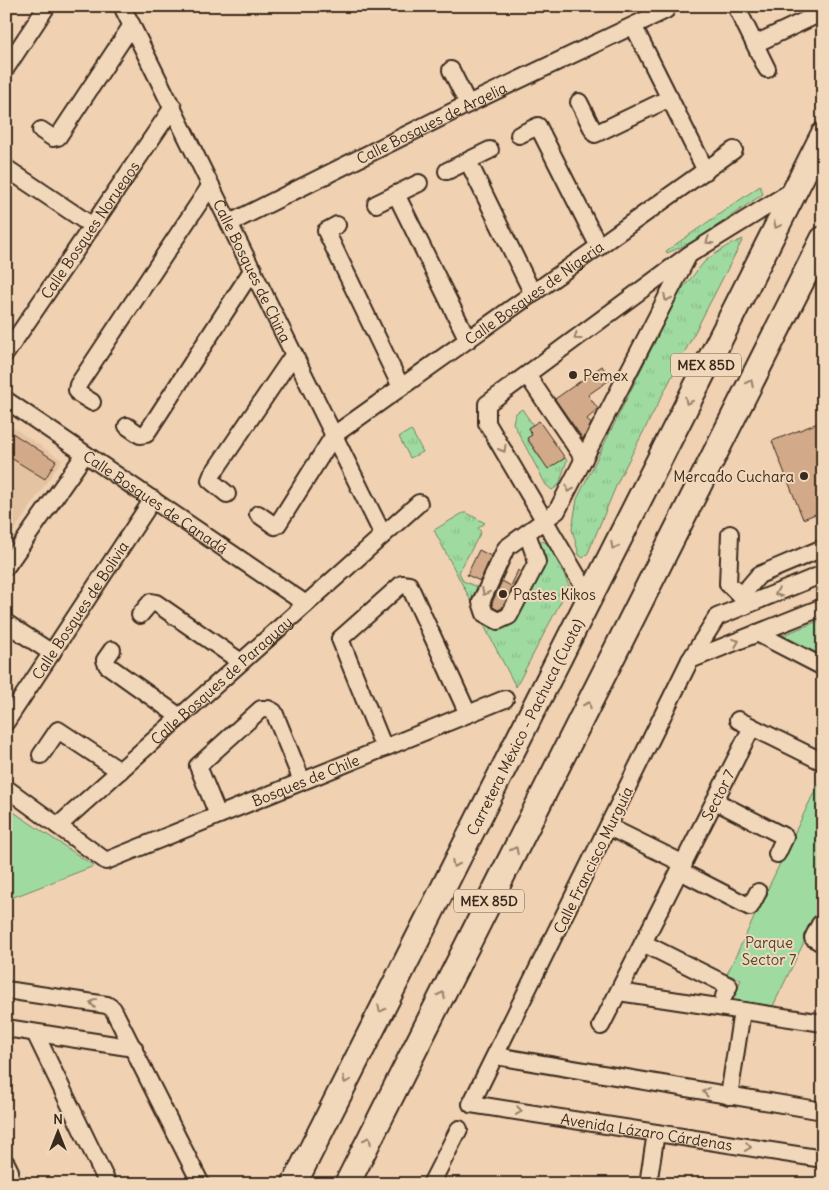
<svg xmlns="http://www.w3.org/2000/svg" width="829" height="1190" viewBox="0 0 829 1190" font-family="Delius,sans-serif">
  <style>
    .built { fill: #e4c3a3 }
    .grass { fill: url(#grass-tufts); stroke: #6d8260 }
    .green { fill: #9fdba1; stroke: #6d8260 }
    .building { fill: #d3aa89; stroke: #3b2a1e }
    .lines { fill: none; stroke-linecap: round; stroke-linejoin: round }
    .minor-casing { stroke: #3b2a1e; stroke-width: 20 }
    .highway-casing { stroke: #3b2a1e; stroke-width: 28 }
    .minor { stroke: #f2d8ba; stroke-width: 16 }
    .highway { stroke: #f2d8ba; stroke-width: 24 }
    .oneway { stroke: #96816c }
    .poi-dot { fill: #3b2a1e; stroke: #f2d8ba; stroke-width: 2 }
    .labels { text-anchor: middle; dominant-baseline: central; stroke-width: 4; stroke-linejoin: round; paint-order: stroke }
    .shield { fill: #f2d8ba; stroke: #725e4d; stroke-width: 1 }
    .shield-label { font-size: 14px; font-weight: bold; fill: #3b2a1e }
    .street-label { font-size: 15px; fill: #3b2a1e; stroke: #f2d8ba }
    .poi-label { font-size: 15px; fill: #3b2a1e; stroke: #f2d8ba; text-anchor: start }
    .park-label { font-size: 15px; fill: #4a4532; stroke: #f2d8ba }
  </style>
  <defs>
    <pattern id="grass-tufts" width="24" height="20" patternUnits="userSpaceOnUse" patternTransform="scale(1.25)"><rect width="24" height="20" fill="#9fdba1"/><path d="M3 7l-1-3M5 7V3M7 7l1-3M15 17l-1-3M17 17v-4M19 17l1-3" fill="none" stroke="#8abc8a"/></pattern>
  </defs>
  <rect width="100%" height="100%" fill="#f0d2b3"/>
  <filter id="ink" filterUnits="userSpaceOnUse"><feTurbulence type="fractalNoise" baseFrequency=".02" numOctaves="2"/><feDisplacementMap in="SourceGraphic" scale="10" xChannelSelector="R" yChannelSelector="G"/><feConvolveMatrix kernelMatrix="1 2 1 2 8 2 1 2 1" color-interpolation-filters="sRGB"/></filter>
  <g filter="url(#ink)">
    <path class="built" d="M6,423L62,460L6,543Z"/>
    <g class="grass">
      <path d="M760,186L763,194L693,242L667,253L666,251Z"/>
      <path d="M743,239L619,479L588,553L583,558L579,555L572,529L577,499L679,293L705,261L727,246Z"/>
      <path d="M522,409L533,425L528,428L532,435L527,439L540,458L559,462L565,458L567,460L559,485L552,490L546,485L513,423L515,414Z"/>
      <path d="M411,430L423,452L410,458L399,437Z"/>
      <path d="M463,513H467L485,523L478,528L481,532L459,572L463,581L477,587L471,601L434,530Z"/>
      <path d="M542,541C556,545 563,574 569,586L516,687L478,614L498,624L538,543Z"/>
    </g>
    <g class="green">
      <path d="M823,619V657L781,636Z"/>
      <path d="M819,782L823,784V903L773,1006L731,1000L741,980L727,974Z"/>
      <path d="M6,807L94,866L6,900Z"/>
    </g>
    <g class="building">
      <path d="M602,366L611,379L588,395L598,409L587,419L591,424L583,439L555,399Z"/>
      <path d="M539,421L565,458L548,469L527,438L532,435L528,428Z"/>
      <path d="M823,421V511L803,519L772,441Z"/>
      <path d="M6,429L56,461L45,479L6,455Z"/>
      <path d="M479,550L491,556L480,581L467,575Z"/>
      <path d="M518,570L521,572L502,608L498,610L493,607L492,603L502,581L511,586Z"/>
    </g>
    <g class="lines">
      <g class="minor-casing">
        <g id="minor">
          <path id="s1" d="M122,6L383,535"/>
          <path d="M736,6L767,69"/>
          <path d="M634,27L706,171"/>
          <path d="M755,44L823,12"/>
          <path d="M6,68L47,6"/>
          <path d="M451,70L468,104"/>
          <path d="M579,102L595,134L670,98"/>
          <path d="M41,130L53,138L58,137L132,25"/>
          <path d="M519,135L538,126L599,247"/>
          <path d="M468,161L533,294"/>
          <path d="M6,168L91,225"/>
          <path d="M447,171L490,150"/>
          <path d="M396,194L468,340"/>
          <path d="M376,204L419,183"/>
          <path id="s2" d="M230,223L468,104L666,10"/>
          <path d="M337,225L326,231L401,387"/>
          <path id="s3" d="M6,353L173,107"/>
          <path d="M527,375L584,459"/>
          <path id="s4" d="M6,400L306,604"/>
          <path d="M92,402L79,394L77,390L78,385L211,185"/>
          <path d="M127,426L140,435L146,434L253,269"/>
          <path d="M227,494L210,480L212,475L294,354"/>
          <path id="s5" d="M258,514L275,526L278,524L334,435L734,150"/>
          <path d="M527,533L537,562L509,616L498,621L485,614L481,602L506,548L557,511L687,258"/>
          <path d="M730,534L728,584L741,596L745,606"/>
          <path d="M6,567L85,454"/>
          <path id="s6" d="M823,574L717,617L690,660L471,1104L823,1159"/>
          <path d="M589,596L487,423V404L690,254L795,189"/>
          <path d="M741,596L759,575L823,548"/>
          <path d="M140,615L151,602L156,603L241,662"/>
          <path d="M6,623L52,653"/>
          <path d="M757,633L823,667"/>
          <path d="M112,650L105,660L107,665L180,717"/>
          <path d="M690,660L823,607"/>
          <path d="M738,720L823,762"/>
          <path id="s7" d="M6,722L153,499"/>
          <path d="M384,748L340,639L402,584L409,585L468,714"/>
          <path d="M41,755L58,730L120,771"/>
          <path id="s8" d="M6,788L106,861L505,699"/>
          <path d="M715,801L785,837L777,854"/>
          <path d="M218,815L198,766L261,709H268L274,712L302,781"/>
          <path id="s9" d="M58,826L419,503"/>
          <path d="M609,827L684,864"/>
          <path d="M680,871L750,907L758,892"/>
          <path d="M820,924L813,938L823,944"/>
          <path d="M643,943L729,986L724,996"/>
          <path d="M6,990L107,1005L113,1009L201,1184"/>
          <path d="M619,992L823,1023"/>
          <path id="s10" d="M601,1026L752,727"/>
          <path d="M6,1028L134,1048"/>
          <path d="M35,1033L108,1184"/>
          <path d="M496,1056L823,1111"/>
          <path d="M729,1096L742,1011"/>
          <path d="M6,1163L10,1171"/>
          <path d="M431,1184L459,1129"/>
          <path d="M648,1184L656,1133"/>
        </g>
      </g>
      <g class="highway-casing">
        <g id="highway">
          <path id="s11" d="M294,1184L823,135"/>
          <path d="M347,1184L823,239"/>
        </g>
      </g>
      <use href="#minor" class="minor"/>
      <use href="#highway" class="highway"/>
    </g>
    <defs><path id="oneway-chevron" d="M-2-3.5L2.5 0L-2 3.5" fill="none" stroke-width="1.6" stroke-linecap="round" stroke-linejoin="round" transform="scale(1.25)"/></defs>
    <g class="oneway">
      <use href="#oneway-chevron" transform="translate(777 225) rotate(117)"/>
      <use href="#oneway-chevron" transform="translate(709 241) rotate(147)"/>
      <use href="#oneway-chevron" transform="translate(667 298) rotate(117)"/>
      <use href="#oneway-chevron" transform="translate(577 337) rotate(144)"/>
      <use href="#oneway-chevron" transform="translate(750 383) rotate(-63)"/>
      <use href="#oneway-chevron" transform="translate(688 401) rotate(117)"/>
      <use href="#oneway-chevron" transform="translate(503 449) rotate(60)"/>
      <use href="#oneway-chevron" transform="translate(569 489) rotate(117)"/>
      <use href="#oneway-chevron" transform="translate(614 546) rotate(117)"/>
      <use href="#oneway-chevron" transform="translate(485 592) rotate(116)"/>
      <use href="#oneway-chevron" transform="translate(778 593) rotate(158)"/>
      <use href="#oneway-chevron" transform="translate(736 642) rotate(-22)"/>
      <use href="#oneway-chevron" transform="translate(588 705) rotate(-63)"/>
      <use href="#oneway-chevron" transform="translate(515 850) rotate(-63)"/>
      <use href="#oneway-chevron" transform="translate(455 864) rotate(117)"/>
      <use href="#oneway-chevron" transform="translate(442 995) rotate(-63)"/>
      <use href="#oneway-chevron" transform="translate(93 1003) rotate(-172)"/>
      <use href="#oneway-chevron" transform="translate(381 1009) rotate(117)"/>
      <use href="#oneway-chevron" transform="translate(346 1080) rotate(116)"/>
      <use href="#oneway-chevron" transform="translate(706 1092) rotate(-170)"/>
      <use href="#oneway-chevron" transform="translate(519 1111) rotate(9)"/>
      <use href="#oneway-chevron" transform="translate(368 1140) rotate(-63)"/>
      <use href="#oneway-chevron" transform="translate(748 1147) rotate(9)"/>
    </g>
  </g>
  <g class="poi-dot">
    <circle cx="573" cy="375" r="5"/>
    <circle cx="804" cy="476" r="5"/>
    <circle cx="503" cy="594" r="5"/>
  </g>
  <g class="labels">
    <g class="shield">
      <rect x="671" y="353.5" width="70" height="23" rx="4"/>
      <rect x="454" y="889.5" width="70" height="23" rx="4"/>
    </g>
    <g class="shield-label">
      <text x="706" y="365">MEX 85D</text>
      <text x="489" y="901">MEX 85D</text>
    </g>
    <g class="street-label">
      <text stroke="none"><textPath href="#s2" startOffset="225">Calle Bosques de Argelia</textPath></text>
      <text stroke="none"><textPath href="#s3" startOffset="149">Calle Bosques Noruegos</textPath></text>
      <text stroke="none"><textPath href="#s1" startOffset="295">Calle Bosques de China</textPath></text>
      <text stroke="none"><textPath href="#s5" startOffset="375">Calle Bosques de Nigeria</textPath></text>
      <text stroke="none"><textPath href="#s4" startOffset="181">Calle Bosques de Canadá</textPath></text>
      <text stroke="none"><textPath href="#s7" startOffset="134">Calle Bosques de Bolivia</textPath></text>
      <text stroke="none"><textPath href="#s9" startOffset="219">Calle Bosques de Paraguay</textPath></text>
      <text stroke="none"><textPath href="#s11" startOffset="512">Carretera México - Pachuca (Cuota)</textPath></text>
      <text stroke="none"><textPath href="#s8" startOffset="339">Bosques de Chile</textPath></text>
      <text stroke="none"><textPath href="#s10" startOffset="259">Sector 7</textPath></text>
      <text transform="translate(593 860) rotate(-64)">Calle Francisco Murguía</text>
      <text stroke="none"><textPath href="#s6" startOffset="838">Avenida Lázaro Cárdenas</textPath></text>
    </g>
    <g class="poi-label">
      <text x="583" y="375">Pemex</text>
      <text x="794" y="476" text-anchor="end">Mercado Cuchara</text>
      <text x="513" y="594">Pastes Kikos</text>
    </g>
    <g class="park-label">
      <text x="769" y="942">Parque<tspan x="769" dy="17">Sector 7</tspan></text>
    </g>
  </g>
  <rect width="829" height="1190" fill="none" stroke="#f2d8ba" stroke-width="25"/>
  <rect x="12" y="12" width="804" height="1165" fill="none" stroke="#3b2a1e" stroke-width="2" filter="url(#ink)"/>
  <g transform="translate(58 1132)" stroke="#f2d8ba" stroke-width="4" paint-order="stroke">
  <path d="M0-4L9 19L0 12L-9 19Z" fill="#3b2a1e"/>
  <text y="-8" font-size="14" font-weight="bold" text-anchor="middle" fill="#3b2a1e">N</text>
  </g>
</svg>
